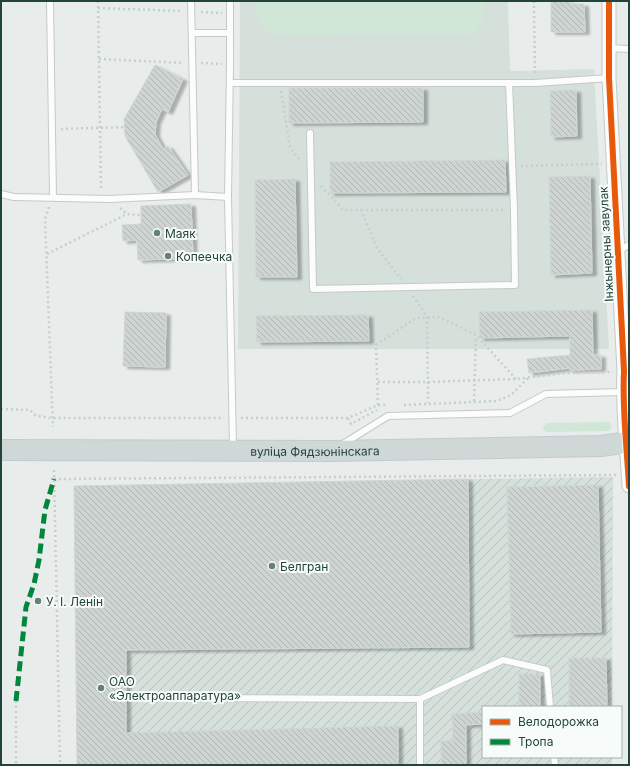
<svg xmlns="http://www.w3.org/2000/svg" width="630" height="766" viewBox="0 0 630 766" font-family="Inter,sans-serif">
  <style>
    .built { fill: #d5e0db }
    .industrial { fill: url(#industrial-furrows) }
    .grass { fill: #d0e7d8 }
    .building { fill: url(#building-back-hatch); stroke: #d0d6d4; filter: url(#shadow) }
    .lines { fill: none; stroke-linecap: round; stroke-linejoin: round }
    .service-casing { stroke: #c5cac8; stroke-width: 8 }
    .minor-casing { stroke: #c5cac8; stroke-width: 15 }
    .primary-casing { stroke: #c2ccca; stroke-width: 22 }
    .path { stroke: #c6cfcd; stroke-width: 2.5; stroke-dasharray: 2 3; stroke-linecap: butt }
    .service { stroke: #fcfcfc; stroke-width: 6 }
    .minor { stroke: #fcfcfc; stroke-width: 13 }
    .primary { stroke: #cfd8d6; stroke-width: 20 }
    .quiet { stroke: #00873e; stroke-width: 5; stroke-dasharray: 10 5; stroke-linecap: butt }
    .cycleway-casing { stroke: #f7fbf9; stroke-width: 8 }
    .cycleway { stroke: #e8590c; stroke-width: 6 }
    .poi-dot { fill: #677f7a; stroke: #f7fbf9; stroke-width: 1.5 }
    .labels { text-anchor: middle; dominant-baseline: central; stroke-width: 4; stroke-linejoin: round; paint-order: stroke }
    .poi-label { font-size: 12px; fill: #22443d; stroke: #f7fbf9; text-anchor: start }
    .street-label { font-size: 12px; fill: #22443d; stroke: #f7fbf9 }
  </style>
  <defs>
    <pattern id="industrial-furrows" width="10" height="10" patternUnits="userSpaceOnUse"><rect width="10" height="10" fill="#d5e0db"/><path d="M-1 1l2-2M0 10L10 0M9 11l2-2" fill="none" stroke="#b7c1bd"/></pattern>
    <pattern id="building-back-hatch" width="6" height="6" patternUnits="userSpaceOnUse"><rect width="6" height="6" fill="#ced4d2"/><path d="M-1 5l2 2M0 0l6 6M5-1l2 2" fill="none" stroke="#b1b7b5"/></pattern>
    <filter id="shadow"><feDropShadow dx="4.5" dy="2.5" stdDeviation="1" flood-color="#0004"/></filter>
  </defs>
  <rect width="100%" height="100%" fill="#e8edeb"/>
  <path class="built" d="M240,1H508L510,71L594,69L609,349H238Z"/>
  <path class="industrial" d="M613,477L612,707H483V757H612V765H77L76,647L126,650L469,647L468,479Z"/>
  <g class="grass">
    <path d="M255,1H483C484,16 484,23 473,34L277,35C257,25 257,22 255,1Z"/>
    <path d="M608,422L610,423L612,427L609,431L547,432H545L543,428L546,423Z"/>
  </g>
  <g class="building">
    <path d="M551,1H570V4H584L585,32H551Z"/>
    <path d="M155,65L183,79L168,112L162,109L156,122L155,134L163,149L168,146L188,175L158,192L125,136L124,119Z"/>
    <path d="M289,88H423V122L289,123Z"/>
    <path d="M576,90L577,136L551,137L550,91Z"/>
    <path d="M505,160L506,192L330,193V162Z"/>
    <path d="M590,176L592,273L551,275L549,177Z"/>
    <path d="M295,179L297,277H256L255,180Z"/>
    <path d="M191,204L193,258L138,260L137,240L123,241L122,225L141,224V206Z"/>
    <path d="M592,310L593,355H601V369L570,370V368L529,373L527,359L570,355V336L480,338L479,312Z"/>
    <path d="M125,312L166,313L165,367L123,366Z"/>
    <path d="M368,315L369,341L257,342L256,316Z"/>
    <path d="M468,479L469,647L126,650V733L398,726V765H77L74,486Z"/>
    <path d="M598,485L601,632L511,634L507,487Z"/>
    <path d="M569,658H606L607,707H569Z"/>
    <rect x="519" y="674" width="21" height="33"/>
    <path d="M483,712V724L466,725V765H441V741H453L452,714Z"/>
  </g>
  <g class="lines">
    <g class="service-casing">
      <g id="service">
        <path d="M50,1L53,197"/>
        <path d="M191,1L195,195"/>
        <path d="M230,1V65L228,197L233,447"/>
        <path d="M192,33H230"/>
        <path d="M609,48L629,49"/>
        <path d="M230,83H535L609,78"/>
        <path d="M310,133L313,289L515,285L514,210L509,83"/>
        <path d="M1,194L14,197L109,199L195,195L228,197"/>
        <path d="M618,251L629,245"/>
        <path d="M343,444L388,416L510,413L546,394L623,392"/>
        <path d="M185,698L420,699L503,660L547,670L550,707"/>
        <path d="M420,699V765"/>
        <path d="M554,757L555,765"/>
      </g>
    </g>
    <g class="minor-casing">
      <path id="minor" d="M609,1V78L624,371C622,410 627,448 629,486"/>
    </g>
    <g class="primary-casing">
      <g id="primary">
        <path id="s1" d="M1,450L331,451L601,446L629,442"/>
      </g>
    </g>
    <g class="path">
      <path d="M98,1L101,189"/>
      <path d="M534,1L535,74"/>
      <path d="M98,8L182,11"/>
      <path d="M201,12L222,13"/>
      <path d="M99,59L184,63"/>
      <path d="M201,63L222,64"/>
      <path d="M281,91L290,147L301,162"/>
      <path d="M61,129L125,127"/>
      <path d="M521,166L602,164"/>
      <path d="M321,186L343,210H361L377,248L401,279"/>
      <path d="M49,207L45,219L53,427"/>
      <path d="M120,208L127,214"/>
      <path d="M361,210H504"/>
      <path d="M47,254L127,214L141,215"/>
      <path d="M413,296L427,317L428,403"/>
      <path d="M378,382H427L516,379L566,373L613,372"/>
      <path d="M474,401L476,336"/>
      <path d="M378,405L376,345L416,318L439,317L476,335L516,379"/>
      <path d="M404,405L497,401L511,395L529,377"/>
      <path d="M1,409L30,410L35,415L43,417L52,418H224"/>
      <path d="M241,418H348L378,405H387"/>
      <path d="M348,418L351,424L377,410"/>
      <path d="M54,470L60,765"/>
      <path d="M54,479L616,475"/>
      <path d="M16,701V765"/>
    </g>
    <use href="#service" class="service"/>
    <use href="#minor" class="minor"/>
    <use href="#primary" class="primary"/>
    <path class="quiet" d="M16,701L26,607L34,584L39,560L45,510L54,479"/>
    <g class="cycleway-casing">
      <path id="cycleway" d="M609,1V78L624,371C622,410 627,448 629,486"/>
    </g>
    <use href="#cycleway" class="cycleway"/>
  </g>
  <g class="poi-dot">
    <circle cx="157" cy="233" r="4"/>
    <circle cx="168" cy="256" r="4"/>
    <circle cx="272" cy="566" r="4"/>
    <circle cx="38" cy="601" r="4"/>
    <circle cx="101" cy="688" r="4"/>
  </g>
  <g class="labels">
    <g class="poi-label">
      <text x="165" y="233">Маяк</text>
      <text x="176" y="256">Копеечка</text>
      <text x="280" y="566">Белгран</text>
      <text x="46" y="601">У. І. Ленін</text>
      <text x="109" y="681">ОАО<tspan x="109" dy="14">«Электроаппаратура»</tspan></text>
    </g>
    <g class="street-label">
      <text transform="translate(606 244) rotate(-93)">Інжынерны завулак</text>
      <text stroke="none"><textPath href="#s1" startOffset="314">вуліца Фядзюнінскага</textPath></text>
    </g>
  </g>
  <rect width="630" height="766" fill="none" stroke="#22443d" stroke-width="4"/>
  <rect x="482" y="706" width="140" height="52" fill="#f7fbf9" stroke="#a2b2ae"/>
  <rect x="490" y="719" width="20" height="6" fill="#e8590c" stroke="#a2b2ae"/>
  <text x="518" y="726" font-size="12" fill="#22443d">Велодорожка</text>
  <rect x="490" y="739" width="20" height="6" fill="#00873e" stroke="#a2b2ae"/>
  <text x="518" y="746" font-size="12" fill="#22443d">Тропа</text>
</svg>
